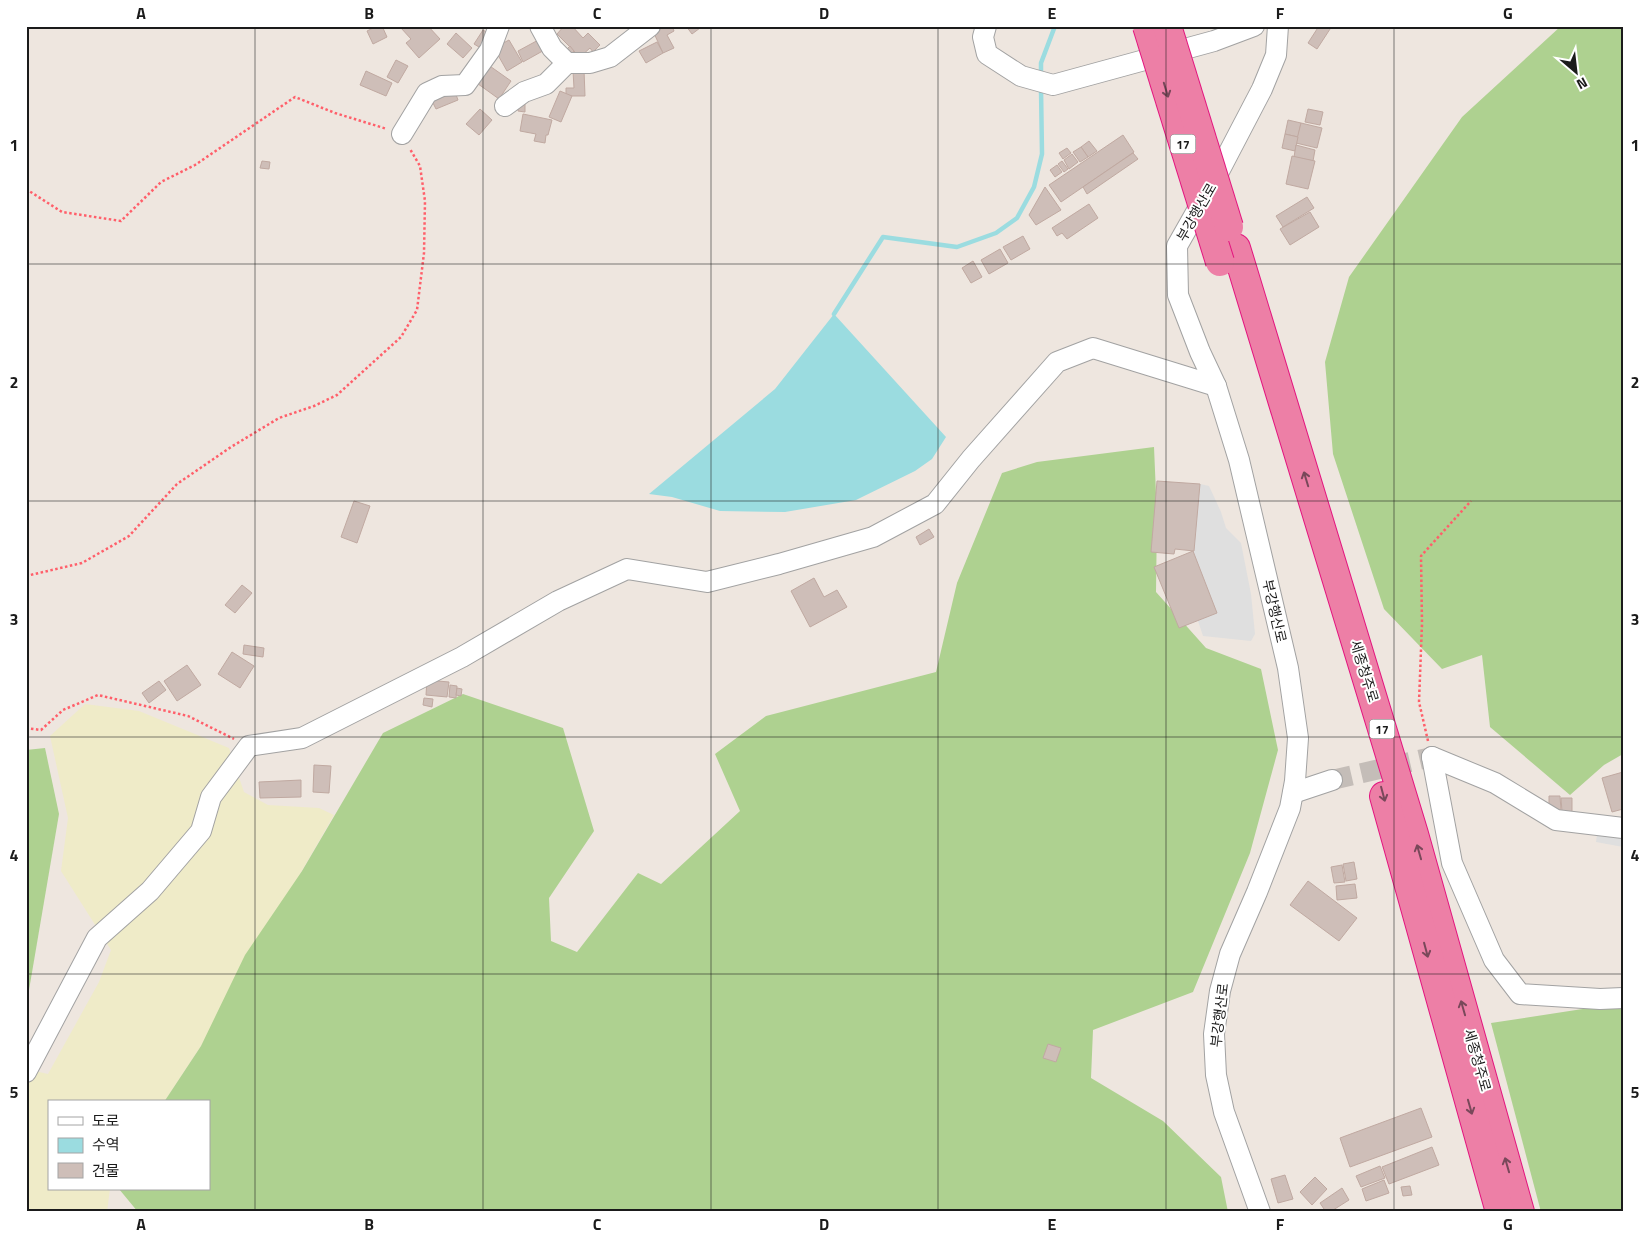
<svg xmlns="http://www.w3.org/2000/svg" width="1649" height="1238" viewBox="0 0 1649 1238" font-family="'Titillium Web','Noto Sans KR',sans-serif">
  <style>
    .farmland { fill: #efebc8 }
    .forest { fill: #aed190 }
    .parking { fill: #dfdfdf }
    .water { fill: #9bdce0 }
    .lines { fill: none; stroke-linecap: round; stroke-linejoin: round }
    .stream { stroke: #9bdce0; stroke-width: 4.5 }
    .building { fill: #cebeb8; stroke: #c0a9a1 }
    .minor-tunnel { stroke: #c4bdb8; stroke-width: 20; stroke-dasharray: 20 10; stroke-linecap: butt }
    .minor-casing { stroke: #a2a2a2; stroke-width: 22 }
    .highway-casing { stroke: #e3157f; stroke-width: 30 }
    .path { stroke: #ff5f6a; stroke-width: 2.5; stroke-dasharray: 2.5 2.5; stroke-linecap: butt }
    .minor { stroke: #fff; stroke-width: 20 }
    .highway { stroke: #ed7fa6; stroke-width: 28 }
    .highway-bridge-casing { stroke: #e3157f; stroke-width: 30; stroke-linecap: butt }
    .highway-bridge { stroke: #ed7fa6; stroke-width: 28 }
    .oneway { stroke: #79485a }
    .grid { fill: none; stroke: #1b1b1b; stroke-width: 1; stroke-opacity: 0.55 }
    .labels { text-anchor: middle; dominant-baseline: central; stroke-width: 4; stroke-linejoin: round; paint-order: stroke }
    .shield { fill: #fff; stroke: #5f5f5f; stroke-width: 1 }
    .shield-label { font-size: 12px; font-weight: bold; fill: #1b1b1b }
    .street-label { font-size: 14px; fill: #1b1b1b; stroke: #fff }
    .neatline { fill: none; stroke: #1b1b1b; stroke-width: 2 }
    .grid-label { font-size: 16px; text-anchor: middle; font-weight: bold; fill: #1b1b1b }
  </style>
  <rect width="100%" height="100%" fill="#eee6df"/>
  <path class="farmland" d="M85,704L139,711L229,748L244,792L268,805L319,808L334,815L201,1046L164,1102H49V1189H110L107,1212H26V1069L48,1074L99,982L111,950L61,871L68,818L50,736Z"/>
  <g class="forest">
    <path d="M1561,26H1623V754L1604,765L1570,795L1490,727L1482,655L1442,669L1384,609L1333,454L1325,362L1349,277L1462,117Z"/>
    <path d="M1154,447L1157,517L1156,592L1206,648L1261,669L1278,750L1250,853L1193,992L1093,1030L1091,1078L1163,1121L1221,1177L1228,1212H138L119,1189H209V1102H164L201,1046L245,955L302,871L383,733L463,694L563,728L594,831L549,898L551,941L577,952L638,873L661,884L740,811L715,754L766,716L936,672L957,583L1002,473L1037,462Z"/>
    <path d="M45,748L59,814L29,990L26,992V750Z"/>
    <path d="M1623,1007V1212H1541L1491,1023L1589,1008Z"/>
  </g>
  <g class="parking">
    <path d="M1200,484L1209,486L1221,512L1226,528L1241,543L1251,594L1255,634L1251,641L1203,636L1198,621L1217,613L1193,551Z"/>
    <path d="M1598,827L1623,831V847L1596,842Z"/>
  </g>
  <path class="water" d="M834,314L946,437L932,459L915,471L856,500L785,512L720,511L672,497L649,494L775,389Z"/>
  <g class="lines">
    <g class="stream">
      <path d="M1041,75V63L1055,26"/>
      <path d="M834,314L883,237L957,247L996,233L1017,218L1034,187L1042,154L1041,88"/>
    </g>
  </g>
  <g class="building">
    <path d="M377,26H382L387,37L373,44L367,31Z"/>
    <path d="M403,26H428L440,39L419,58L406,43L411,39L401,28Z"/>
    <path d="M564,26H572L583,38L588,33L600,45L593,52L590,48L580,57L557,34Z"/>
    <path d="M663,26H672L674,31L667,35L674,48L663,53L653,31Z"/>
    <path d="M686,26H699L700,28L692,34Z"/>
    <path d="M1319,26H1332L1317,49L1308,43Z"/>
    <path d="M483,30L493,36L484,50L474,44Z"/>
    <path d="M456,33L472,48L463,58L447,44Z"/>
    <path d="M542,38L548,48L523,62L518,51Z"/>
    <path d="M509,40L522,62L507,71L494,48Z"/>
    <path d="M657,42L663,53L646,63L639,51Z"/>
    <path d="M570,46L574,51L570,55L566,50Z"/>
    <path d="M396,60L408,66L398,83L387,77Z"/>
    <path d="M487,64L511,81L499,99L474,81Z"/>
    <path d="M584,70L585,96H566V88H574L573,71Z"/>
    <path d="M366,71L392,83L386,96L360,85Z"/>
    <path d="M560,91L572,96L561,122L549,117Z"/>
    <path d="M455,92L458,100L436,109L429,95Z"/>
    <path d="M518,102H525V112L518,111Z"/>
    <path d="M480,109L492,120L479,135L466,124Z"/>
    <path d="M1308,109L1323,112L1320,125L1305,122Z"/>
    <path d="M523,114L552,120L548,135H546L545,143L534,141L536,134L520,131Z"/>
    <path d="M1288,120L1301,123L1298,137L1285,134Z"/>
    <path d="M1301,123L1322,128L1317,148L1296,143Z"/>
    <path d="M1285,134L1298,137L1295,151L1282,148Z"/>
    <path d="M1123,135L1134,152L1061,202L1049,185Z"/>
    <path d="M1089,141L1097,151L1088,157L1081,147Z"/>
    <path d="M1296,145L1315,150L1313,161L1294,157Z"/>
    <path d="M1081,147L1088,157L1080,162L1073,152Z"/>
    <path d="M1067,148L1071,153L1063,159L1059,153Z"/>
    <path d="M1133,153L1138,159L1087,194L1083,187Z"/>
    <path d="M1072,154L1078,162L1069,169L1064,160Z"/>
    <path d="M1292,156L1315,161L1308,189L1286,184Z"/>
    <path d="M262,161L270,162L269,169L260,168Z"/>
    <path d="M1062,161L1068,169L1064,172L1058,164Z"/>
    <path d="M1057,165L1062,172L1055,177L1050,170Z"/>
    <path d="M1045,187L1061,210L1036,225L1029,215Z"/>
    <path d="M1307,197L1314,208L1283,227L1276,216Z"/>
    <path d="M1089,204L1098,218L1067,239L1062,233L1057,236L1052,228Z"/>
    <path d="M1310,212L1319,227L1290,245L1280,229Z"/>
    <path d="M1023,236L1030,249L1011,260L1003,247Z"/>
    <path d="M1000,249L1008,263L989,274L981,260Z"/>
    <path d="M973,261L982,277L971,283L962,268Z"/>
    <path d="M1157,481L1200,484L1194,551L1175,549L1174,554L1151,552Z"/>
    <path d="M354,501L370,506L357,543L341,537Z"/>
    <path d="M929,529L934,537L920,545L916,537Z"/>
    <path d="M1193,551L1217,613L1179,628L1154,567Z"/>
    <path d="M814,578L824,597L837,590L847,607L810,627L791,591Z"/>
    <path d="M242,585L252,593L235,613L225,605Z"/>
    <path d="M244,645L264,648L263,657L243,654Z"/>
    <path d="M232,652L254,666L240,688L218,674Z"/>
    <path d="M187,665L201,685L177,701L164,681Z"/>
    <path d="M427,680L449,682L447,697L426,695Z"/>
    <path d="M159,681L166,690L149,703L142,693Z"/>
    <path d="M450,685L457,686L456,698L449,697Z"/>
    <path d="M457,688L462,689L461,696L456,695Z"/>
    <path d="M424,698L433,699L432,707L423,705Z"/>
    <path d="M314,765L331,766L329,793L313,792Z"/>
    <path d="M1623,772V809L1612,812L1602,778Z"/>
    <path d="M301,780V797L260,798L259,782Z"/>
    <path d="M1549,796H1560L1561,810H1549Z"/>
    <path d="M1561,798H1572V812H1562Z"/>
    <path d="M1354,862L1357,879L1346,881L1343,864Z"/>
    <path d="M1342,865L1345,882L1334,883L1331,867Z"/>
    <path d="M1308,881L1357,918L1339,941L1290,905Z"/>
    <path d="M1355,884L1357,898L1337,900L1336,886Z"/>
    <path d="M1048,1044L1061,1048L1056,1062L1043,1058Z"/>
    <path d="M1421,1108L1432,1137L1350,1167L1340,1138Z"/>
    <path d="M1432,1147L1439,1165L1389,1184L1382,1167Z"/>
    <path d="M1380,1166L1385,1178L1361,1187L1356,1176Z"/>
    <path d="M1285,1175L1293,1199L1278,1203L1271,1179Z"/>
    <path d="M1315,1177L1327,1189L1312,1205L1300,1192Z"/>
    <path d="M1384,1180L1389,1193L1366,1201L1362,1189Z"/>
    <path d="M1410,1186L1412,1195L1403,1196L1401,1187Z"/>
    <path d="M1342,1188L1349,1200L1330,1212H1326L1320,1203Z"/>
  </g>
  <g class="lines">
    <path class="minor-tunnel" d="M1332,780L1432,757"/>
    <g class="minor-casing">
      <g id="minor">
        <path d="M540,26L552,48L567,63H590L610,57L650,26"/>
        <path d="M986,26L983,37L987,54L1021,76L1053,85L1214,41L1254,26"/>
        <path d="M505,106L524,92L546,84L567,63"/>
        <path d="M402,134L427,93L442,86L465,85L490,50L499,26"/>
        <path d="M1432,757L1452,863L1494,960L1520,994L1600,999L1623,998"/>
        <path d="M1432,757L1495,783L1556,820L1623,828"/>
        <path d="M1293,793L1332,780"/>
        <path d="M26,1072L97,938L150,891L201,831L211,797L249,746L302,738L462,657L558,601L627,569L707,582L779,564L873,537L935,504L971,459L1057,362L1093,348L1216,386"/>
        <path d="M1260,1212L1224,1112L1216,1075L1214,1034L1220,991L1230,954L1257,892L1290,808L1295,781L1298,738L1288,668L1239,460L1216,386L1200,352L1178,295L1177,246L1215,179L1262,89L1276,55L1278,26"/>
      </g>
    </g>
    <g class="highway-casing">
      <g id="highway">
        <path d="M1236,248L1414,834L1520,1212"/>
        <path d="M1384,796L1500,1212"/>
      </g>
    </g>
    <g class="path">
      <path d="M26,189L62,212L121,221L161,182L195,165L295,97L335,113L387,129"/>
      <path d="M26,576L82,563L129,536L177,484L231,447L279,418L314,406L337,395L401,337L417,310L424,253L425,201L420,166L410,149"/>
      <path d="M26,728L41,730L63,710L98,695L188,716L234,739"/>
      <path d="M1428,741L1419,702L1422,624L1421,556L1471,501"/>
    </g>
    <use href="#minor" class="minor"/>
    <use href="#highway" class="highway"/>
    <g class="highway-bridge-casing">
      <g id="highway-bridge">
        <path d="M1147,26L1220,262"/>
        <path d="M1167,26L1229,227"/>
      </g>
    </g>
    <use href="#highway-bridge" class="highway-bridge"/>
  </g>
  <defs><path id="oneway-shaft" d="M-6 0H5M1.5-3L5.5 0L1.5 3" fill="none" stroke-width="1.6" stroke-linecap="round" stroke-linejoin="round" transform="scale(1.25)"/></defs>
  <g class="oneway">
    <use href="#oneway-shaft" transform="translate(1166 90) rotate(73)"/>
    <use href="#oneway-shaft" transform="translate(1306 479) rotate(-107)"/>
    <use href="#oneway-shaft" transform="translate(1383 794) rotate(75)"/>
    <use href="#oneway-shaft" transform="translate(1419 852) rotate(-106)"/>
    <use href="#oneway-shaft" transform="translate(1426 950) rotate(75)"/>
    <use href="#oneway-shaft" transform="translate(1463 1008) rotate(-106)"/>
    <use href="#oneway-shaft" transform="translate(1470 1107) rotate(74)"/>
    <use href="#oneway-shaft" transform="translate(1507 1165) rotate(-106)"/>
  </g>
  <path class="grid" d="M255,26V1212M483,26V1212M711,26V1212M938,26V1212M1166,26V1212M1394,26V1212M26,264H1623M26,501H1623M26,737H1623M26,974H1623"/>
  <g class="labels">
    <g class="shield">
      <rect x="1170.5" y="134.5" width="25" height="19" rx="4"/>
      <rect x="1369.5" y="719.5" width="25" height="19" rx="4"/>
    </g>
    <g class="shield-label">
      <text x="1183" y="144">17</text>
      <text x="1382" y="729">17</text>
    </g>
    <g class="street-label">
      <text transform="translate(1196 212) rotate(-60)">부강행산로</text>
      <text transform="translate(1275 611) rotate(77)">부강행산로</text>
      <text transform="translate(1365 671) rotate(73)">세종청주로</text>
      <text transform="translate(1219 1015) rotate(-83)">부강행산로</text>
      <text transform="translate(1478 1060) rotate(74)">세종청주로</text>
    </g>
  </g>
  <rect width="1649" height="1238" fill="none" stroke="#ffffff" stroke-width="55"/>
  <rect x="48" y="1100" width="162" height="90" fill="#ffffff" stroke="#a4a4a4"/>
  <rect x="58" y="1117" width="25" height="8" fill="#ffffff" stroke="#a4a4a4"/>
  <text x="92" y="1126" font-size="15" fill="#1b1b1b">도로</text>
  <rect x="58" y="1138" width="25" height="15" fill="#9bdce0" stroke="#a4a4a4"/>
  <text x="92" y="1150" font-size="15" fill="#1b1b1b">수역</text>
  <rect x="58" y="1163" width="25" height="15" fill="#cebeb8" stroke="#a4a4a4"/>
  <text x="92" y="1176" font-size="15" fill="#1b1b1b">건물</text>
  <g transform="translate(1576 72) rotate(152)" stroke="#ffffff" stroke-width="4" paint-order="stroke">
  <path d="M0-4L9 19L0 12L-9 19Z" fill="#1b1b1b"/>
  <text y="-8" font-size="14" font-weight="bold" text-anchor="middle" fill="#1b1b1b">N</text>
  </g>
  <rect x="28" y="28" width="1594" height="1182" class="neatline"/>
  <g class="grid-label">
    <text x="141" y="19">A</text>
    <text x="369" y="19">B</text>
    <text x="597" y="19">C</text>
    <text x="824" y="19">D</text>
    <text x="1052" y="19">E</text>
    <text x="1280" y="19">F</text>
    <text x="1508" y="19">G</text>
    <text x="14" y="151">1</text>
    <text x="1635" y="151">1</text>
    <text x="14" y="388">2</text>
    <text x="1635" y="388">2</text>
    <text x="14" y="625">3</text>
    <text x="1635" y="625">3</text>
    <text x="14" y="861">4</text>
    <text x="1635" y="861">4</text>
    <text x="14" y="1098">5</text>
    <text x="1635" y="1098">5</text>
    <text x="141" y="1230">A</text>
    <text x="369" y="1230">B</text>
    <text x="597" y="1230">C</text>
    <text x="824" y="1230">D</text>
    <text x="1052" y="1230">E</text>
    <text x="1280" y="1230">F</text>
    <text x="1508" y="1230">G</text>
  </g>
</svg>
